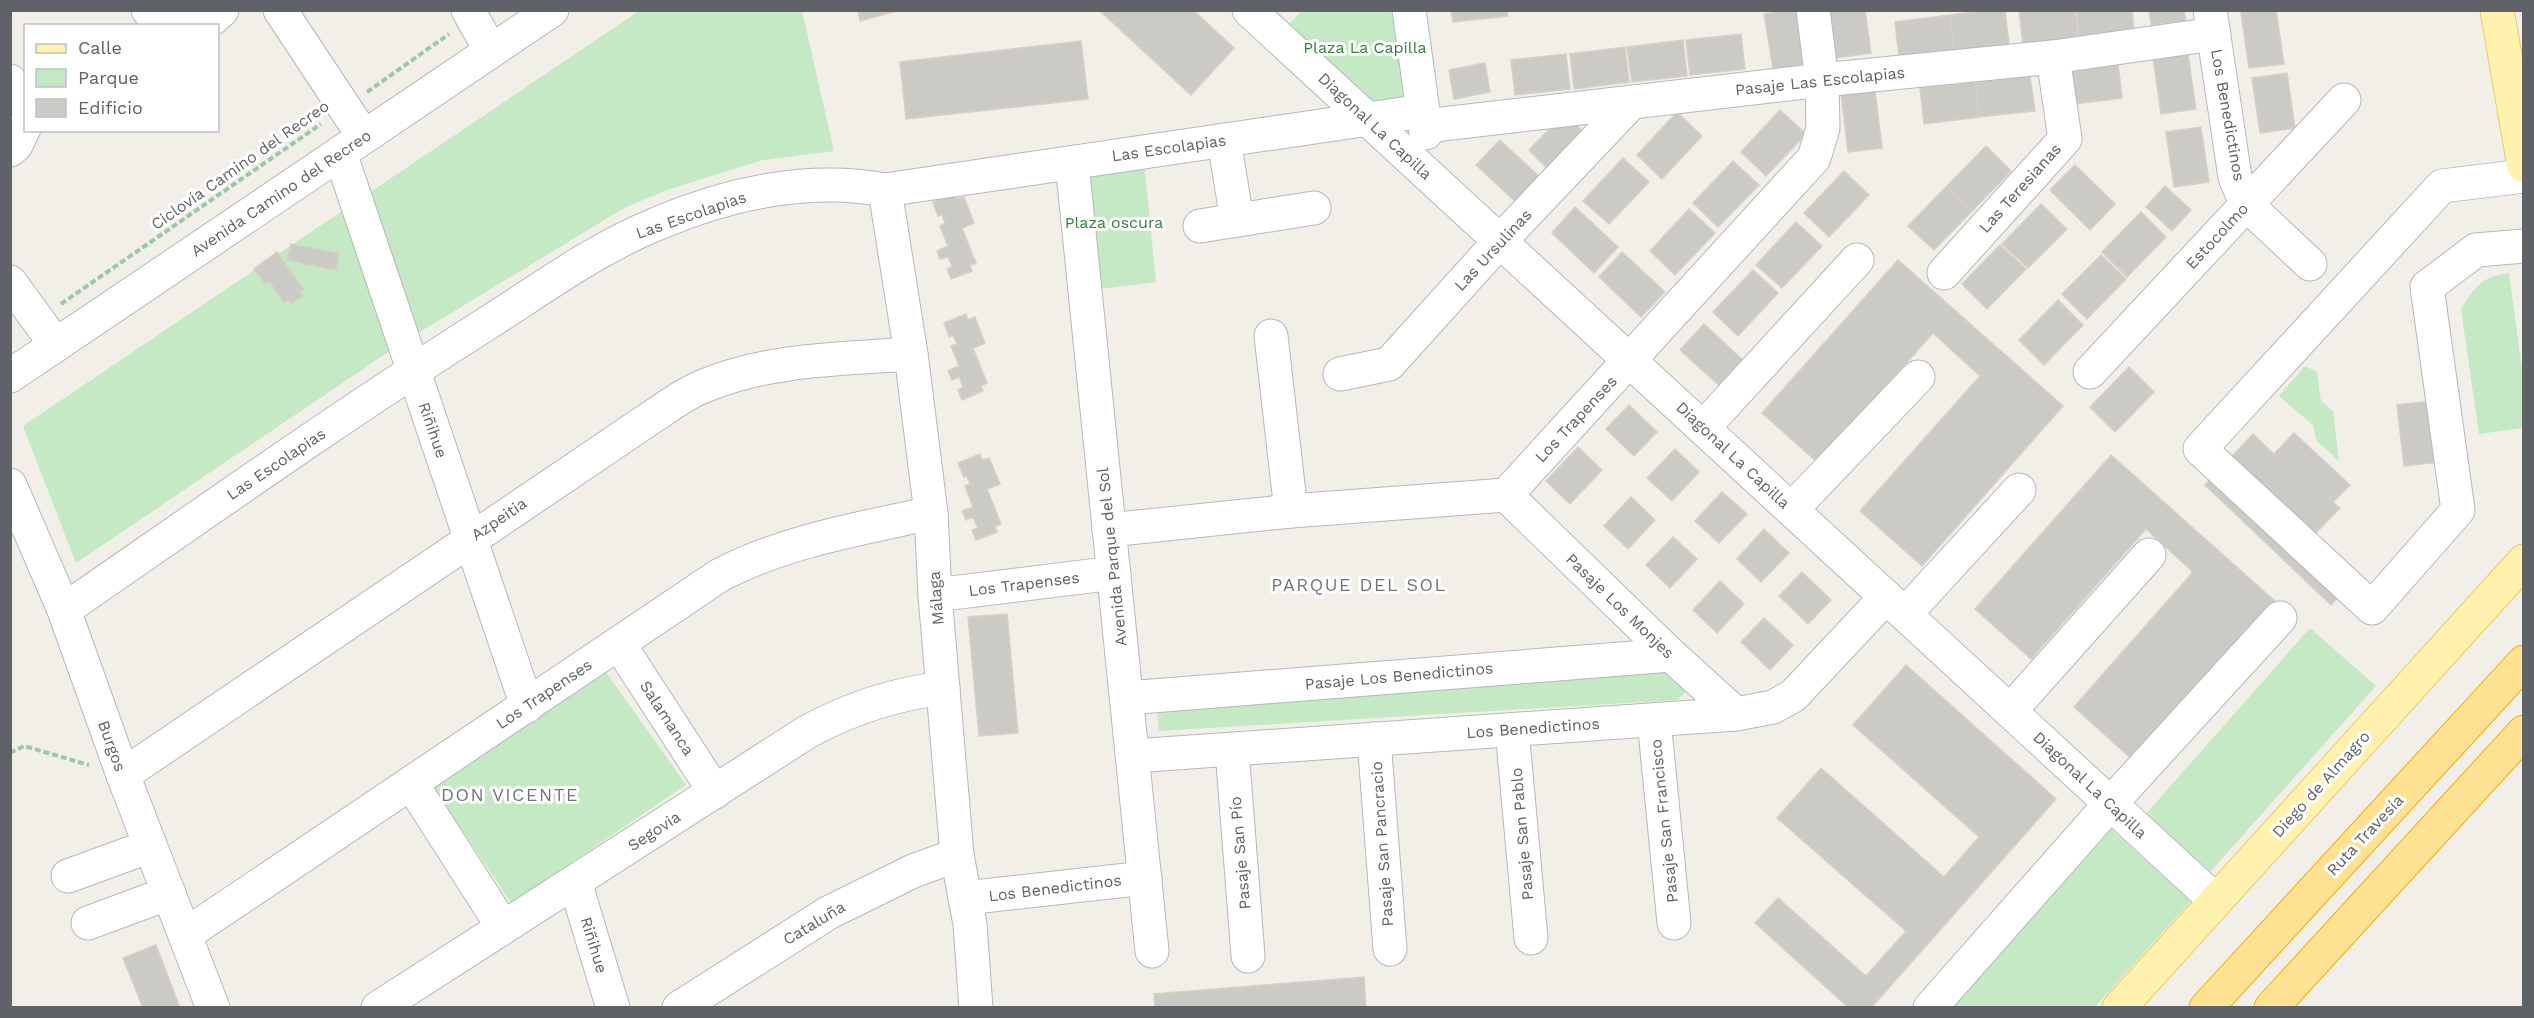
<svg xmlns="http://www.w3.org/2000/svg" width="2534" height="1018" viewBox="0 0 2534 1018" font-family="'Work Sans',sans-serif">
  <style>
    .green { fill: #c5e8c5 }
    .building { fill: #cccac5; stroke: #d6d1c6; stroke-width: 1.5 }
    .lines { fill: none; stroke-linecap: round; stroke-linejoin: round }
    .minor-casing { stroke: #b5b8bc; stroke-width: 35 }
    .major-casing { stroke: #f2c960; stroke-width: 35 }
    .highway-casing { stroke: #f9ab00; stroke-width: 35 }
    .path { stroke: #9cc7a9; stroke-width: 4; stroke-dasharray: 6 3; stroke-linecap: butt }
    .minor { stroke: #fff; stroke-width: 33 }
    .major { stroke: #fff2af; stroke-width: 33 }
    .highway { stroke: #fde293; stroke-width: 33 }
    .labels { text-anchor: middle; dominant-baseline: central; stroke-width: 6; stroke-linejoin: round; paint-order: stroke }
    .park-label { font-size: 16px; fill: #348238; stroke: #fff }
    .street-label { font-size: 16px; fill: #5f6368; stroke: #fff }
    .neighbourhood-label { font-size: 18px; letter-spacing: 1.5px; fill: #70757a; stroke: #fff }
  </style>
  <rect width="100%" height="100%" fill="#f1efe8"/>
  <g class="green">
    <path d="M639,11H802L834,151L763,160L670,189L626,207L400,344L76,563L23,426Z"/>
    <path d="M1302,11H1398L1409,93L1386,104L1362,96L1290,23Z"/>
    <path d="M1143,152L1156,282L1085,291L1072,163Z"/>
    <path d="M2509,273L2523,377V428L2479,434L2461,309C2476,286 2481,277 2509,273Z"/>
    <path d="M2305,366L2317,372L2321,401L2333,411L2339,461L2316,440L2313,425L2279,396Z"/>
    <path d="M2310,628L2376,686L2210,872L2145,815Z"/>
    <path d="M1670,665L1692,686L1677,700L1159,731L1156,703Z"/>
    <path d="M606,672L686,785L511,903L433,787Z"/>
    <path d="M2111,829L2191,901L2095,1007H1952Z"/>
  </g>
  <g class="building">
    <path d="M858,10H900L860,21Z"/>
    <path d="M1099,10H1193L1234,48L1191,95Z"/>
    <path d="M1451,10H1507L1508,16L1453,22Z"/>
    <path d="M1787,10H1800L1808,64L1773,69L1764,14Z"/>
    <path d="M1830,10H1865L1871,53L1836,58Z"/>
    <path d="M1992,10H2005L2009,44L1954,51L1950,15Z"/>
    <path d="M2019,10H2075L2079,38L2023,44Z"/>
    <path d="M2076,10H2132L2134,32L2079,38Z"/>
    <path d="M2149,10H2184L2186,21L2151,25Z"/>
    <path d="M2261,10H2276L2284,64L2249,68L2241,13Z"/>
    <path d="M1950,15L1954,51L1899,57L1895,22Z"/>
    <path d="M1741,34L1745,69L1690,75L1686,40Z"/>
    <path d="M1683,40L1687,76L1632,82L1627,47Z"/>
    <path d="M1081,41L1088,99L906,119L900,62Z"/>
    <path d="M1625,47L1629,82L1574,89L1570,54Z"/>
    <path d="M1566,54L1570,89L1515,95L1511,60Z"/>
    <path d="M2188,54L2196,109L2161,114L2153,58Z"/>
    <path d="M1485,63L1490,92L1454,99L1449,70Z"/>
    <path d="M2118,63L2122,98L2067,105L2063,69Z"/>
    <path d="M2287,73L2295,128L2260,133L2252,78Z"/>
    <path d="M2030,76L2035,111L1979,117L1975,82Z"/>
    <path d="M1975,82L1979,117L1924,124L1920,88Z"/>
    <path d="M1875,90L1882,148L1848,152L1841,94Z"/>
    <path d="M1780,110L1806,134L1766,176L1741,152Z"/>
    <path d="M1677,112L1702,136L1662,179L1637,155Z"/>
    <path d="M1564,114L1589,137L1553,174L1529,150Z"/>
    <path d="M2201,127L2209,182L2174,187L2166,132Z"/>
    <path d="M1500,140L1543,180L1519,205L1476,165Z"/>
    <path d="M1986,146L2011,171L1972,211L1947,186Z"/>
    <path d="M1623,158L1649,182L1609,224L1583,201Z"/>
    <path d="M1733,161L1759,185L1718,227L1693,203Z"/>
    <path d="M2075,165L2115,204L2090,230L2050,190Z"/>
    <path d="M1844,171L1869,195L1829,237L1804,213Z"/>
    <path d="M1947,186L1972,211L1934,250L1908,226Z"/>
    <path d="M2165,186L2191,210L2172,231L2146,207Z"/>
    <path d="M955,194L957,199L964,197L974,223L962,228L976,263L970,265L972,271L951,279L947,269L952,267L948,257L940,259L937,251L948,246L940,226L945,223L942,215L938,216L933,202Z"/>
    <path d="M2041,204L2067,229L2028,268L2002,244Z"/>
    <path d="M1575,207L1618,247L1594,273L1552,233Z"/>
    <path d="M1689,209L1715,233L1675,275L1650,251Z"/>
    <path d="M2141,212L2166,237L2127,277L2102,252Z"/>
    <path d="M1796,222L1822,246L1782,288L1756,265Z"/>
    <path d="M291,244L339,253L336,270L287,260Z"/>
    <path d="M2000,245L2026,269L1987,309L1962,284Z"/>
    <path d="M277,252L304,290L300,292L303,296L291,304L288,300L284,303L269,281L265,284L254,269Z"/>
    <path d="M1622,252L1665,292L1641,317L1599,277Z"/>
    <path d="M2101,255L2126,279L2087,319L2062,294Z"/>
    <path d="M1898,260L2063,406L1922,566L1860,511L1980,376L1933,333L1818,463L1762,413Z"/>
    <path d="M1753,270L1778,293L1738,336L1713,312Z"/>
    <path d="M2058,300L2083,325L2044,365L2019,340Z"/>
    <path d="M966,314L968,320L975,317L985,343L973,348L987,383L981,386L983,391L962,400L958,390L963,387L959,377L952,380L948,371L959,366L951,346L957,344L953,335L949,337L944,323Z"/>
    <path d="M1704,324L1747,364L1723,389L1680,350Z"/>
    <path d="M2129,367L2154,392L2115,432L2090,407Z"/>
    <path d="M2431,401L2439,462L2404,466L2397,405Z"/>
    <path d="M1629,405L1657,432L1634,456L1606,429Z"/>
    <path d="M2294,433L2350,485L2333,502L2340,508L2311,538L2355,580L2331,605L2205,485L2253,434L2274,454Z"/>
    <path d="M1578,447L1602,470L1570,504L1546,481Z"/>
    <path d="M1675,449L1699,472L1672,501L1647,478Z"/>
    <path d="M980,454L982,460L989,458L1000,484L987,489L1001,524L995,526L997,532L976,540L972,530L978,528L973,517L966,520L962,511L973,507L965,486L970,484L967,476L964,477L958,463Z"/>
    <path d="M2111,455L2276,602L2135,762L2074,707L2193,572L2146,529L2031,659L1975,609Z"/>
    <path d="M1722,492L1747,514L1719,543L1695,521Z"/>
    <path d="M1631,497L1655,520L1628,549L1604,526Z"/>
    <path d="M1764,529L1789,553L1761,582L1737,559Z"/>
    <path d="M1673,537L1697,559L1670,588L1646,565Z"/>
    <path d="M1802,572L1831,600L1808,624L1779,596Z"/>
    <path d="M1720,581L1744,604L1717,633L1693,610Z"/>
    <path d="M1007,614L1018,733L979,736L968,617Z"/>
    <path d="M1764,618L1793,645L1770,670L1741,642Z"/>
    <path d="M1906,665L2056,799L1871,1008H1849L1755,923L1778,898L1866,976L1906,931L1777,818L1821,768L1944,877L1979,837L1853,725Z"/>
    <path d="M156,945L180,1008H143L123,958Z"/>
    <path d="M1364,977L1366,1008H1155L1154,994Z"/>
  </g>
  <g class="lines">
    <g class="minor-casing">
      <g id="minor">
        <path d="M148,10L157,20L175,26"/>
        <path d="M280,10L364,137"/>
        <path d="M468,10L491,51"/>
        <path d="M1249,10L2216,901"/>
        <path d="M1409,10L1426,133"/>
        <path d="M2210,10L2235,177L2246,204L2310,264"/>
        <path d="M183,26L212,19L222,10"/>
        <path d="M10,81L26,104"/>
        <path d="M1425,126L1822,80L2053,57L2214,34"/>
        <path d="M1224,140L1237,220"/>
        <path d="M10,150L16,145L26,124"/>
        <path d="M340,153L527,706"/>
        <path d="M1072,163L1152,951"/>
        <path d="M2524,176L2442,186L2200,449L2372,608L2458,510L2427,287L2476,250L2524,246"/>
        <path d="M885,190L911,354L931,513L935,595L957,855L970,924L976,1008"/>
        <path d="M1200,226L1314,208"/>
        <path d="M1944,273L2065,139L2053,57"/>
        <path d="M10,282L56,345"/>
        <path d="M1271,336L1291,511"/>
        <path d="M2090,372L2344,100"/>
        <path d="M1340,374L1389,364L1500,241L1632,102"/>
        <path d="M10,376L552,10"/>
        <path d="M1703,428L1857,260"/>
        <path d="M10,485L64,610L123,775L213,1008"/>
        <path d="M1506,495L1671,655L1736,714"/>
        <path d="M1792,509L1918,377"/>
        <path d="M1109,530L1291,511L1506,495L1814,158L1823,128L1822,80L1813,10"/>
        <path d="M935,595L1114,573"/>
        <path d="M64,610C203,514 341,416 483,326C540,290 596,248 659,223C729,193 809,176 885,190L1423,111"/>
        <path d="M1905,614L2019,490"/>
        <path d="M619,644L715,792"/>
        <path d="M1127,698L1671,655"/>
        <path d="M2010,711L2149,555"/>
        <path d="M1654,720L1674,923"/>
        <path d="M1512,730L1531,938"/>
        <path d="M1374,739L1390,949"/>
        <path d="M1232,750L1248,956"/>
        <path d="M1133,756L1736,714L1773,707L1793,696L1886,597"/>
        <path d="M123,775L649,419C666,408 685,393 704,386C769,359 841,359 911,354"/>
        <path d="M411,783L503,927"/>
        <path d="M68,876L150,846"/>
        <path d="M575,882L613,1008"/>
        <path d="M965,898L1145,878"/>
        <path d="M88,923L169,893"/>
        <path d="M185,935L720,575C785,541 859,529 931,513"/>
        <path d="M378,1008L807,732C851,708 894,694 943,688"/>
        <path d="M679,1008L828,913L913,871L957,855"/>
        <path d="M1930,1008L2111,803L2280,618"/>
      </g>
    </g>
    <g class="major-casing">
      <g id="major">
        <path d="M2497,10L2524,166"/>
        <path d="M2119,1008L2524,561"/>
      </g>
    </g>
    <g class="highway-casing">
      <g id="highway">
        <path d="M2206,1008L2524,662"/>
        <path d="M2271,1008L2524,732"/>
      </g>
    </g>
    <g class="path">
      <path d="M367,92L449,34"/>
      <path d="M61,304L321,124"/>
      <path d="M10,753L24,746L89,765"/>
    </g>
    <use href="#minor" class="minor"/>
    <use href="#major" class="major"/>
    <use href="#highway" class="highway"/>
  </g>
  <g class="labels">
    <g class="park-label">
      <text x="1365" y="47">Plaza La Capilla</text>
      <text x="1114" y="222">Plaza oscura</text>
    </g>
    <g class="street-label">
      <text transform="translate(1820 81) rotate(-6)">Pasaje Las Escolapias</text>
      <text transform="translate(2228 115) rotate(80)">Los Benedictinos</text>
      <text transform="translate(1375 126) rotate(43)">Diagonal La Capilla</text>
      <text transform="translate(1169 148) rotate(-8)">Las Escolapias</text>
      <text transform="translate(240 165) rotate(-35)">Ciclovía Camino del Recreo</text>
      <text transform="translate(2020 188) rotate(-48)">Las Teresianas</text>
      <text transform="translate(281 193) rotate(-34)">Avenida Camino del Recreo</text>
      <text transform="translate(691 215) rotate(-19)">Las Escolapias</text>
      <text transform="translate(2217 236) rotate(-47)">Estocolmo</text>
      <text transform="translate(1493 250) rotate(-47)">Las Ursulinas</text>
      <text transform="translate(1576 419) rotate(-47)">Los Trapenses</text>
      <text transform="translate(433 430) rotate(71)">Riñihue</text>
      <text transform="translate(1733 455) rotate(43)">Diagonal La Capilla</text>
      <text transform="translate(276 464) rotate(-34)">Las Escolapias</text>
      <text transform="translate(499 519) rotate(-34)">Azpeitia</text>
      <text transform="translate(1112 557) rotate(-96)">Avenida Parque del Sol</text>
      <text transform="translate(1024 584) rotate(-7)">Los Trapenses</text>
      <text transform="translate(936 598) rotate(-94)">Málaga</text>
      <text transform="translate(1620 606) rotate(44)">Pasaje Los Monjes</text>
      <text transform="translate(1399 676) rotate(-5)">Pasaje Los Benedictinos</text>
      <text transform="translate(544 694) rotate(-34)">Los Trapenses</text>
      <text transform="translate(667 718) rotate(57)">Salamanca</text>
      <text transform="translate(1533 728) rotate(-4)">Los Benedictinos</text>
      <text transform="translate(112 746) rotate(70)">Burgos</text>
      <text transform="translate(2321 784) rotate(-48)">Diego de Almagro</text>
      <text transform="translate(2090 785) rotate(43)">Diagonal La Capilla</text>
      <text transform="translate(1664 821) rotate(-96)">Pasaje San Francisco</text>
      <text transform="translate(654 831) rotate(-33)">Segovia</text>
      <text transform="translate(1522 834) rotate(-95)">Pasaje San Pablo</text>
      <text transform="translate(2365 835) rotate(-47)">Ruta Travesía</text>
      <text transform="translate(1382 844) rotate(-94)">Pasaje San Pancracio</text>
      <text transform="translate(1240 853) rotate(-95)">Pasaje San Pío</text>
      <text transform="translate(1055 888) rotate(-7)">Los Benedictinos</text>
      <text transform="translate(814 923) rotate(-31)">Cataluña</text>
      <text transform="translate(594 945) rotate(73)">Riñihue</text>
    </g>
    <g class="neighbourhood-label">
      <text x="1359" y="584">PARQUE DEL SOL</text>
      <text x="510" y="794">DON VICENTE</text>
    </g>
  </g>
  <rect width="2534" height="1018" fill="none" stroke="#5f6368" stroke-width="24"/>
  <rect x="24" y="24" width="195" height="108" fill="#ffffff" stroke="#bfc1c3" stroke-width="1.5"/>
  <rect x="36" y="44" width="30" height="9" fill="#fff2af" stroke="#bfc1c3" stroke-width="1.5"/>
  <text x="78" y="54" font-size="18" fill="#5f6368">Calle</text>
  <rect x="36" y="69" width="30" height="18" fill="#c5e8c5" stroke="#bfc1c3" stroke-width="1.5"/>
  <text x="78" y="84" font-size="18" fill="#5f6368">Parque</text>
  <rect x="36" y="99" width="30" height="18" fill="#cccac5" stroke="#bfc1c3" stroke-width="1.5"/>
  <text x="78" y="114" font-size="18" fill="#5f6368">Edificio</text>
</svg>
